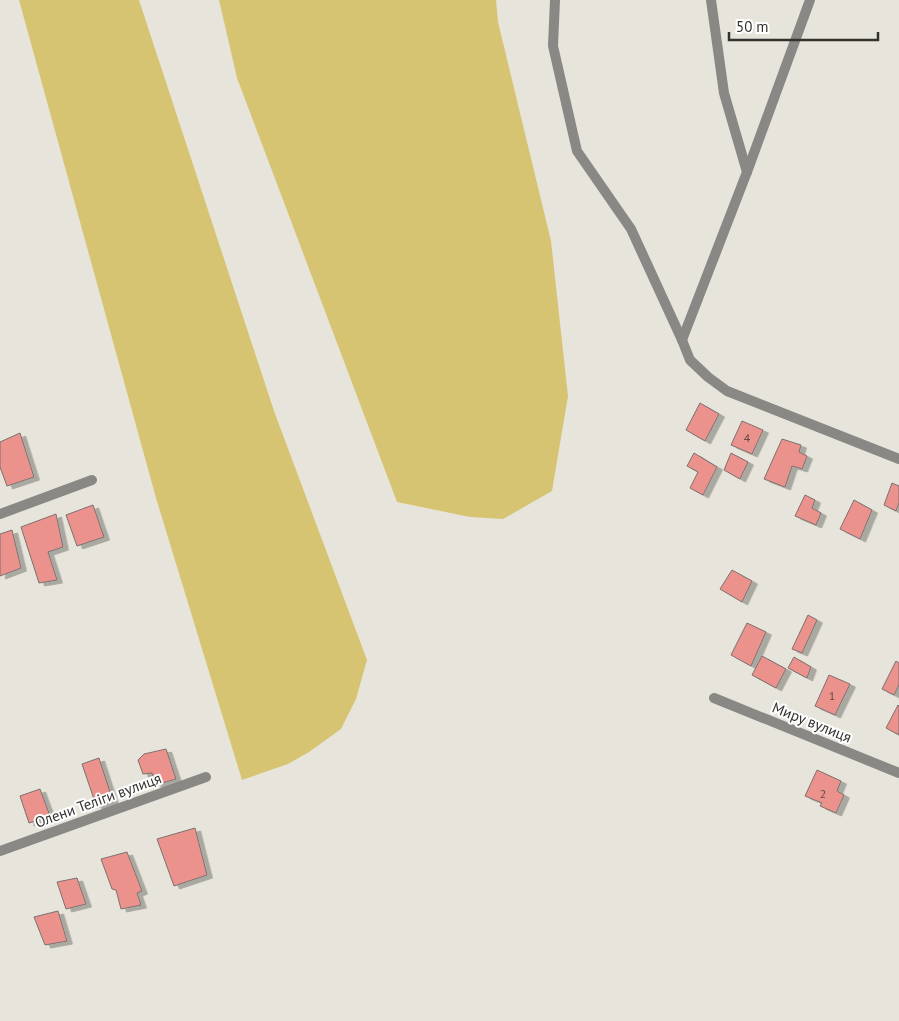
<svg xmlns="http://www.w3.org/2000/svg" width="899" height="1021" viewBox="0 0 899 1021" font-family="'PT Sans',sans-serif">
  <style>
    .green { fill: #d7c472 }
    .building { fill: #ec928c; stroke: #7b706f; filter: url(#shadow) }
    .lines { fill: none; stroke-linecap: round; stroke-linejoin: round }
    .lane { stroke: #898885; stroke-width: 10 }
    .street { stroke: #898885; stroke-width: 10 }
    .labels { text-anchor: middle; dominant-baseline: central; stroke-width: 4; stroke-linejoin: round; paint-order: stroke }
    .number-label { font-size: 12px; fill: #614a46 }
    .street-label { font-size: 15px; fill: #33322f; stroke: #fff }
  </style>
  <defs>
    <filter id="shadow"><feDropShadow dx="5.5" dy="3" stdDeviation="0" flood-color="#0004"/></filter>
  </defs>
  <rect width="100%" height="100%" fill="#e7e5db"/>
  <g class="green">
    <path d="M19,0H139L274,411L367,660L356,699L341,729L309,752L288,764L242,780L156,498Z"/>
    <path d="M219,0H496L498,22L551,241L568,396L552,491L503,519L470,517L397,502L237,78Z"/>
  </g>
  <g class="building">
    <path d="M700,403L719,414L705,441L686,430Z"/>
    <path d="M742,421L763,430L752,454L731,445Z"/>
    <path d="M20,433L34,477L7,486L0,467V442Z"/>
    <path d="M782,439L801,445L799,452L807,456L802,469L792,466L785,487L764,479Z"/>
    <path d="M694,453L717,467L703,495L690,488L698,472L687,466Z"/>
    <path d="M731,453L748,462L740,479L724,470Z"/>
    <path d="M892,483L899,486V503L896,511L884,505Z"/>
    <path d="M805,495L815,500L812,508L821,513L816,525L795,516Z"/>
    <path d="M854,500L872,510L860,539L840,529Z"/>
    <path d="M93,505L104,537L77,546L66,515Z"/>
    <path d="M56,514L63,547L48,552L57,580L39,583L21,527Z"/>
    <path d="M12,530L21,568L0,576V534Z"/>
    <path d="M732,570L752,581L742,602L720,589Z"/>
    <path d="M808,615L817,620L802,653L792,649Z"/>
    <path d="M747,623L766,632L751,666L731,655Z"/>
    <path d="M762,656L786,669L776,688L752,675Z"/>
    <path d="M794,657L811,667L807,678L788,668Z"/>
    <path d="M896,661L899,663V685L894,695L882,689Z"/>
    <path d="M829,675L850,684L835,715L815,706Z"/>
    <path d="M898,705L899,706V735L886,728Z"/>
    <path d="M166,749L176,779L156,785L152,773L143,774L138,760L144,754Z"/>
    <path d="M99,758L113,801L97,808L82,764Z"/>
    <path d="M817,770L841,781L837,791L844,795L836,813L820,806L822,803L805,796Z"/>
    <path d="M40,789L50,816L29,823L20,796Z"/>
    <path d="M195,828L207,875L174,886L157,839Z"/>
    <path d="M127,852L142,891L137,893L141,905L121,909L116,890L112,889L101,859Z"/>
    <path d="M77,878L86,904L66,909L57,882Z"/>
    <path d="M58,911L67,941L45,945L34,917Z"/>
  </g>
  <g class="lines">
    <g class="lane">
      <path d="M555,0L553,46L577,151L631,229L682,340"/>
      <path d="M747,172L810,0"/>
      <path d="M682,340L747,172L724,93L711,0"/>
    </g>
    <g class="street">
      <path d="M682,340L690,360L708,377L727,391L899,459"/>
      <path d="M0,514L92,480"/>
      <path d="M714,698L899,773"/>
      <path d="M0,851L206,777"/>
    </g>
  </g>
  <g class="labels">
    <g class="number-label">
      <text x="747" y="437">4</text>
      <text x="832" y="695">1</text>
      <text x="823" y="793">2</text>
    </g>
    <g class="street-label">
      <text transform="translate(812 722) rotate(22)">Миру вулиця</text>
      <text transform="translate(98 800) rotate(-20)">Олени Теліги вулиця</text>
    </g>
  </g>
  <path d="M729 32v8h149v-8" fill="none" stroke="#33322f" stroke-width="2.5"/>
  <text x="736" y="32" font-size="15" fill="#33322f" stroke="#ffffff" stroke-width="4" paint-order="stroke">50 m</text>
</svg>
